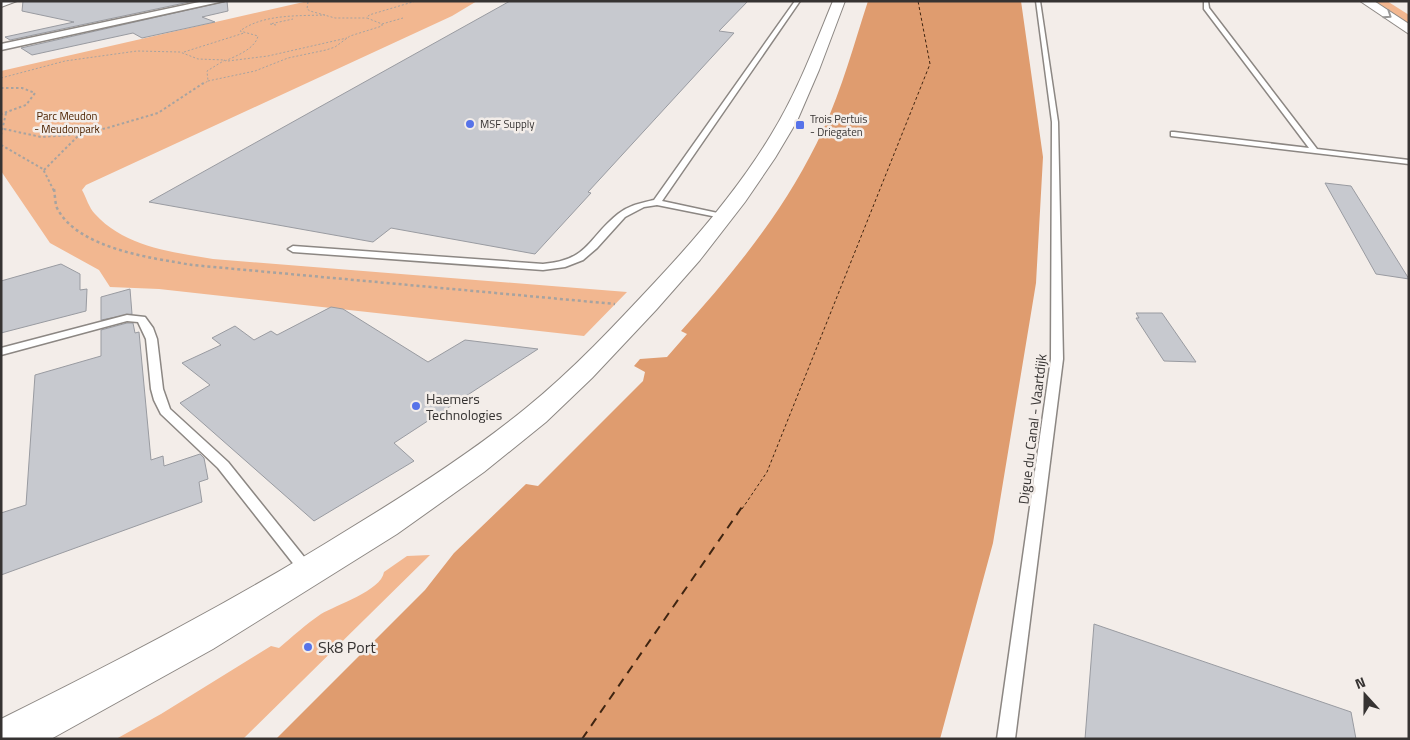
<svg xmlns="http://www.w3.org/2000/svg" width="1410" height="740" viewBox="0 0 1410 740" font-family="'Titillium Web',sans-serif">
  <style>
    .green { fill: #f2b790 }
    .water { fill: #df9c6f }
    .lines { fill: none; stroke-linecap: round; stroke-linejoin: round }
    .ferry-far1 { stroke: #402511; stroke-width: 1; stroke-dasharray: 3 2.5; stroke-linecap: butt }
    .ferry { stroke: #402511; stroke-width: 2; stroke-dasharray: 9 7; stroke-linecap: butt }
    .building { fill: #c7c9cf; stroke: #999ba1 }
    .service-casing { stroke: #8c8783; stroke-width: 3 }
    .minor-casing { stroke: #8c8783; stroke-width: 3 }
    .tertiary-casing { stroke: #8c8783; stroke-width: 2 }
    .secondary-casing { stroke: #8c8783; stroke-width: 2 }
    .primary-casing { stroke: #8c8783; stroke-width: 2 }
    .path-far2 { stroke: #a7a3a0; stroke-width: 1; stroke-dasharray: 2 2; stroke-linecap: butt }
    .path-far1 { stroke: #a7a3a0; stroke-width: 2; stroke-dasharray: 2.5 2.5; stroke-linecap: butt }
    .path { stroke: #a7a3a0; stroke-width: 2.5; stroke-dasharray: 3 3; stroke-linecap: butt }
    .service { fill: #fff; fill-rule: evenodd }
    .minor { fill: #fff; fill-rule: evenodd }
    .tertiary { fill: #fff; fill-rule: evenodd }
    .secondary { fill: #fff; fill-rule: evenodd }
    .primary { fill: #fff; fill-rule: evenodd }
    .oneway { stroke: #9a9998 }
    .poi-dot { fill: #5773e9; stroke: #f3ede9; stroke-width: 2 }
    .labels { text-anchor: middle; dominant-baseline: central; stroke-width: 5; stroke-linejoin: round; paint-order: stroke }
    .far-park-label { font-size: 11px; fill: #4d2300; stroke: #f3ede9 }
    .far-poi-label { font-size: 11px; fill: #363332; stroke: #f3ede9; text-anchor: start }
    .poi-label { font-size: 14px; fill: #363332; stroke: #f3ede9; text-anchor: start }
    .street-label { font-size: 14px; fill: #363332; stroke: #f3ede9 }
    .near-poi-label { font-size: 16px; fill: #363332; stroke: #f3ede9; text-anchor: start }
  </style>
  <rect width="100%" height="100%" fill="#f3ede9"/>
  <g class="green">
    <path d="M308,1H477L452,16L86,185L82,190C86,197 89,208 95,214C125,247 171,252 213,259L627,292L584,336L159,289L110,287L99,270L50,243L1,171V71Z"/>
    <path d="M1372,1H1387L1409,15V25Z"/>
    <path d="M430,555L243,739H116L161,714L271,646L279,648C292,637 306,624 321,614C336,605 381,591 384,572L407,556Z"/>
  </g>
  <path class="water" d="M868,1H1021L1043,157L1036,283L993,543L940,739H276L425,590L454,553L526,484L538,486L643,381L645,372L634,366L640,359L667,357L687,334L681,331C737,269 788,206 823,130C842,89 854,44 868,1Z"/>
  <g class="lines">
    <path class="ferry-far1" d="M742,509L767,472L930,64L918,1"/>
    <path class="ferry" d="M582,739L742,507"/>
  </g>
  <g class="building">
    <path d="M23,1H194L10,40L5,37L74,22L22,11Z"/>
    <path d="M227,1L228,11L202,17L215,22L142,38L133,33L32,55L21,48Z"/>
    <path d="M510,1H748L719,31L734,33L588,192L591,193L535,254L391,228L373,242L149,202Z"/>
    <path d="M1325,183L1351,186L1409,279L1376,274Z"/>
    <path d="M61,264L80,274V290L87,289L86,311L1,333V281Z"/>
    <path d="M130,289L132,314L101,320V297Z"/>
    <path d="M331,307L343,309L428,362L465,340L538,349L394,443L414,461L314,521L180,403L210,385L182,363L221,345L212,338L235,326L254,340L271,331L277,335Z"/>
    <path d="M1136,313H1162L1196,362L1164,361L1136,318H1139Z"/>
    <path d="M127,323H133L135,333L139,332L151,460L163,456L164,466L200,454L204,458L208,479L199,482L202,502L1,575V513L26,505L35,375L101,356V330Z"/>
    <path d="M1094,624L1351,712L1356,739H1085Z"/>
  </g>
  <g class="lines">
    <g class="service-casing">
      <g id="service">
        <path d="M795,1H800L662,201L727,215V219L657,205L644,207L625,217L597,248L583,260L565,267L543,270L293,252L288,249L293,246L543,264C589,260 587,239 618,214C629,205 641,203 654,200Z"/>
        <path d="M1036,1H1040L1058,122L1063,359L1015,739H997L1051,359L1052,122Z"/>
        <path d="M1204,1H1208L1209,8L1317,149L1409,160V164L1171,136V132H1174L1309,148L1204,9Z"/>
        <path d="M127,315L145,317L153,328L157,339L163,389L170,409L228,462L313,568L315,572L313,576L308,578L303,576L218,468L161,414L154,400L151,389L146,339L138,322L127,321L1,355V348Z"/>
      </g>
    </g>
    <g class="minor-casing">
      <path id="minor" d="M204,1H224L1,50V44Z"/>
    </g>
    <g class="tertiary-casing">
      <path id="tertiary" d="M1,1H17L1,7Z"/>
    </g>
    <g class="secondary-casing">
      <path id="secondary" d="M833,1H845L819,70L797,121L775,158L745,202L700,260L656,310L592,378L546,422L484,472L397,534L213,649L51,739H1V719C120,660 237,599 349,529C410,492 471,453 526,408C573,370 615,325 656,281C698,236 739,188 771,135C797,93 814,47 833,1Z"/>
    </g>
    <g class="primary-casing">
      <path id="primary" d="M1360,1H1374L1409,24V34Z"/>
    </g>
    <g class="path-far2">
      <path d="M308,2L307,9L310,11L335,18H367"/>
      <path d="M382,24L403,18"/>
      <path d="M276,25L270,24L293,19"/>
      <path d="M184,52L244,33"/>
      <path d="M225,61C236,56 255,49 258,36L240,31C263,14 298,16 325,15"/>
      <path d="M228,61L268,56L347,38"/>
      <path d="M1,78L65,61L137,51L180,52L198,59L225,60L207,71L208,81L203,84"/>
      <path d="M208,81L255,71L288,58L326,50L335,47L350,36L382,26V24L367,18L369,15L416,1"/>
    </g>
    <g class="path-far1">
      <path d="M1,88H22L35,93L26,105L1,114"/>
      <path d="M4,129L41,137L71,135L107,128L158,113L205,82"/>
      <path d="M1,135L6,113"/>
      <path d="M1,145L43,169L54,191"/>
      <path d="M44,170L81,133"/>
    </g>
    <path class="path" d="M54,189C55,195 55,203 57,208C78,249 152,258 192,265L615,304"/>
    <use href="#service" class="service"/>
    <use href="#minor" class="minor"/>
    <use href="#tertiary" class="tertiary"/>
    <use href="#secondary" class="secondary"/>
    <use href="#primary" class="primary"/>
  </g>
  <defs><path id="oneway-chevron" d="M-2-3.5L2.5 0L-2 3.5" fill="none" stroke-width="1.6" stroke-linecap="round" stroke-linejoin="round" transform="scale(1.25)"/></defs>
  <use class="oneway" href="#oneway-chevron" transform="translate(1388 15) rotate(34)"/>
  <g class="poi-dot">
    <circle cx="470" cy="124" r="5"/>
    <rect x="795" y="120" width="10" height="10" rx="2.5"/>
    <circle cx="416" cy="406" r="5"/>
    <circle cx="308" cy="647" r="5"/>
  </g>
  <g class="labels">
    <g class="far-park-label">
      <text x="67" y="116">Parc Meudon<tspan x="67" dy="13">- Meudonpark</tspan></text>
    </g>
    <g class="far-poi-label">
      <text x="810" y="119">Trois Pertuis<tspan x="810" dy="13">- Driegaten</tspan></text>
      <text x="480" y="124">MSF Supply</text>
    </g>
    <g class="poi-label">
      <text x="426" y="398">Haemers<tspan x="426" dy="16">Technologies</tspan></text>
    </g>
    <g class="street-label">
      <text transform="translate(1032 429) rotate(-83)">Digue du Canal - Vaartdijk</text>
    </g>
    <g class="near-poi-label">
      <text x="318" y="647">Sk8 Port</text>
    </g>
  </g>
  <rect width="1410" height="740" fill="none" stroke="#363332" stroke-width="5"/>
  <g transform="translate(1365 695) rotate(339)" stroke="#f3ede9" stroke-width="4" paint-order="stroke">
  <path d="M0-4L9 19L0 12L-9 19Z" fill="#363332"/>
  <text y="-8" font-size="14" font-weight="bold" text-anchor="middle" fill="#363332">N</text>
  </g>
</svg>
